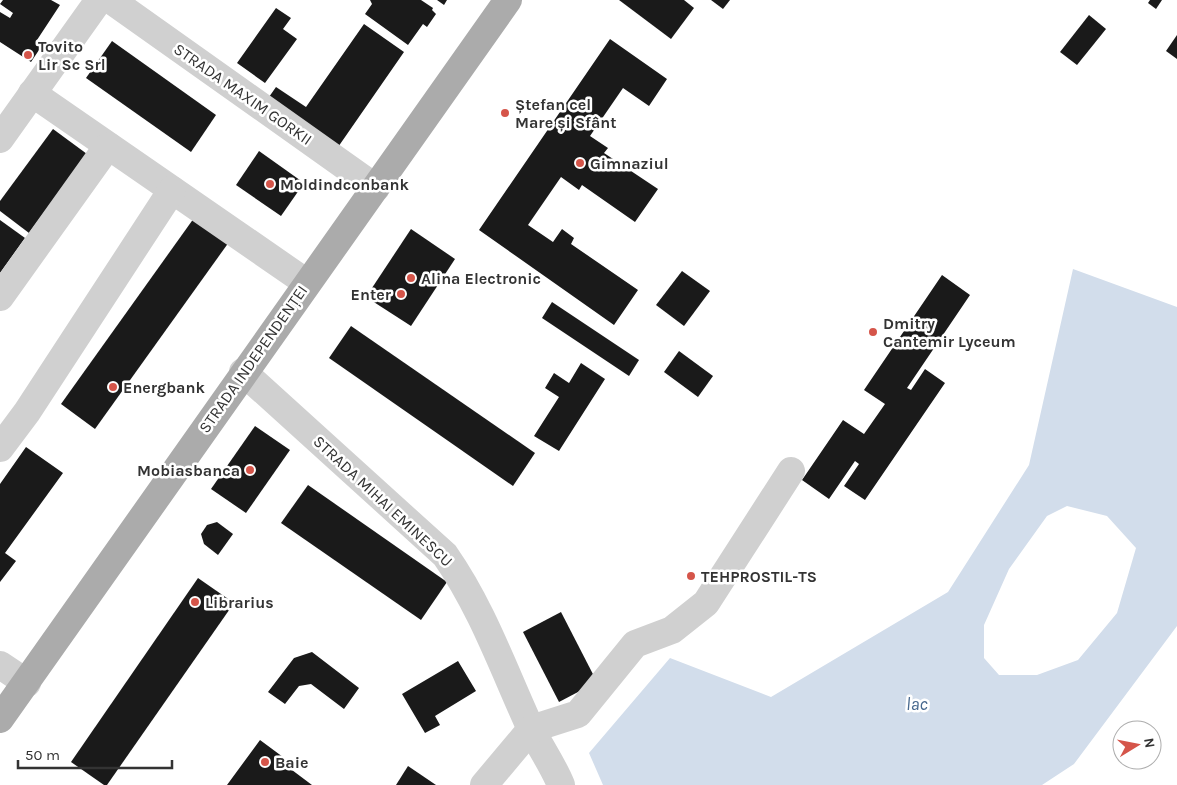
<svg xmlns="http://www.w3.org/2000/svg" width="1177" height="785" viewBox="0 0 1177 785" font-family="Karla,sans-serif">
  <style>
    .water { fill: #d2ddeb; fill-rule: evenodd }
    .building { fill: #1a1a1a }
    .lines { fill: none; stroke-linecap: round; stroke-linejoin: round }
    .minor { stroke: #d0d0d0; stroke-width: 28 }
    .major { stroke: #ababab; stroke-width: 28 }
    .poi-dot { fill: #d5554a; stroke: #fff; stroke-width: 2 }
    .labels { text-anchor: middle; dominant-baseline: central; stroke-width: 5; stroke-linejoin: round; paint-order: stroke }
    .poi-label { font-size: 16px; font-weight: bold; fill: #333; stroke: #fff; text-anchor: start }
    .street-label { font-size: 16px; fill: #333; stroke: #fff }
    .water-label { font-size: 18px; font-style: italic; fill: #47688e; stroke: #fff }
  </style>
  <rect width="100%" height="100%" fill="#fff"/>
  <path class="water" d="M1073,269L1177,307V626L1074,764L1042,785H603L589,753L670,658L771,697L948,592L1029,465ZM1067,506L1107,516L1136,548L1117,613L1078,660L1037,675H999L984,658V625L1009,569L1047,516Z"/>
  <g class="building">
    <path d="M3,0H51L60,5L37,40L43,44L31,62L0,42V12L10,18L13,13L0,4Z"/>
    <path d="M370,0H421L433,8L432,10L436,14L427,27L423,24L408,45L365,14L372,4Z"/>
    <path d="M437,0H447L444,5Z"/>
    <path d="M619,0H684L694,8L671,39Z"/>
    <path d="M711,0H730L723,9Z"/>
    <path d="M1150,0H1162L1156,9L1148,3Z"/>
    <path d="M276,8L291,18L283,29L297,39L265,83L237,63Z"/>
    <path d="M1089,15L1106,29L1077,65L1060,52Z"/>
    <path d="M364,24L404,52L336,150L269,97L276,87L306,107Z"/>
    <path d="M1177,35V59L1166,51Z"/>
    <path d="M610,39L667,79L649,106L623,88L590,136L608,148L604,153L658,189L635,222L582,185L579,190L561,177L528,225L553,242L562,229L574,238L571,244L638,290L614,325L479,230Z"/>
    <path d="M112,41L216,115L191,152L86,78Z"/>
    <path d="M53,129L87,154L29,233L0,211V201Z"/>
    <path d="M259,151L304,183L281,216L236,185Z"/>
    <path d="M194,218L229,242L95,429L61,404Z"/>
    <path d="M0,220L25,238L0,273Z"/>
    <path d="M411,229L455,259L411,326L366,297Z"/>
    <path d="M682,271L710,291L684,326L656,305Z"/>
    <path d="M942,275L970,295L907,388L911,390L925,369L945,383L865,500L844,486L859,464L855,461L829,499L802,480L843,420L864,434L885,404L864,390Z"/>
    <path d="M552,302L639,360L629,376L542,318Z"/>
    <path d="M351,326L535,453L513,486L329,358Z"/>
    <path d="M679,351L713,376L698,397L664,372Z"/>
    <path d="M581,363L605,379L559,451L534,436L559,397L545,388L554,373L569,383Z"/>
    <path d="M255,426L290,450L246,513L211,489Z"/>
    <path d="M26,447L63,473L5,553L16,561L0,582V484Z"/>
    <path d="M308,485L447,582L421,620L281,523Z"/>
    <path d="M217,522L233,534L218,555L204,544L201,534L207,525Z"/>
    <path d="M198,578L234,603L107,785H104L71,762Z"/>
    <path d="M561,612L597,682L559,702L523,632Z"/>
    <path d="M312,652L359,688L344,709L311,684L299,686L285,704L268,692L294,658Z"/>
    <path d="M458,661L476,691L435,716L440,725L425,733L402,694Z"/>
    <path d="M260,740L287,760L284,764L312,785H227Z"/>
    <path d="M408,766L436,785H396Z"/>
  </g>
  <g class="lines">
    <g class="minor">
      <path d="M111,0L376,188"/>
      <path d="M32,93L307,283"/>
      <path d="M0,139L99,0"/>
      <path d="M0,297L108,146"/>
      <path d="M243,372L445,555C482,608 503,668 530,727C540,747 553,765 561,785"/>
      <path d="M0,448L27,412L172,190"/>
      <path d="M0,665L27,683"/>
      <path d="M484,785L531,729L578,714L635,644L672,630L706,603L791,471"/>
    </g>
    <path class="major" d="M0,719L508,0"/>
  </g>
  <g class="poi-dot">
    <circle cx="28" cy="55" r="5"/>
    <circle cx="505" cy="113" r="5"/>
    <circle cx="580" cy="163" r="5"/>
    <circle cx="270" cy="184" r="5"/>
    <circle cx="411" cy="278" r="5"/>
    <circle cx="401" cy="294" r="5"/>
    <circle cx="873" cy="332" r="5"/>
    <circle cx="113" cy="387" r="5"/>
    <circle cx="250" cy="470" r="5"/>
    <circle cx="691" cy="576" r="5"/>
    <circle cx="195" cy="602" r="5"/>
    <circle cx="265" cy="762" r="5"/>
  </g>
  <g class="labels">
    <g class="poi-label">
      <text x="38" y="46">Tovito<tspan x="38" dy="18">Lir Sc Srl</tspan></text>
      <text x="515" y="104">Ștefan cel<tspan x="515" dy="18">Mare și Sfânt</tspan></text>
      <text x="590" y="163">Gimnaziul</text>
      <text x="280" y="184">Moldindconbank</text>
      <text x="421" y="278">Alina Electronic</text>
      <text x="391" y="294" text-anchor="end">Enter</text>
      <text x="883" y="323">Dmitry<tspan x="883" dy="18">Cantemir Lyceum</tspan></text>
      <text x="123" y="387">Energbank</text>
      <text x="240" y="470" text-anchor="end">Mobiasbanca</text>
      <text x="701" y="576">TEHPROSTIL-TS</text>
      <text x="205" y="602">Librarius</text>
      <text x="275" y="762">Baie</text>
    </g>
    <g class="street-label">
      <text transform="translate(243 94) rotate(35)">STRADA MAXIM GORKII</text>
      <text transform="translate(253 359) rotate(-55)">STRADA INDEPENDENȚEI</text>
      <text transform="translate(383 501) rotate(43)">STRADA MIHAI EMINESCU</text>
    </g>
    <g class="water-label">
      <text x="917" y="704">lac</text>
    </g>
  </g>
  <g transform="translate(1137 745) rotate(80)"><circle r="24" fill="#ffffff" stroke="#adadad"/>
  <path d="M0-4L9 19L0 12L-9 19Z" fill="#d5554a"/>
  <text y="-8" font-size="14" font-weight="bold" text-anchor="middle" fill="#333333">N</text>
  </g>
  <path d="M18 760v8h154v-8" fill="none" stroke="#333333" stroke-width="2.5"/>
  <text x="25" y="760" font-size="15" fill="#333333" stroke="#ffffff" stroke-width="4" paint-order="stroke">50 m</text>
</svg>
